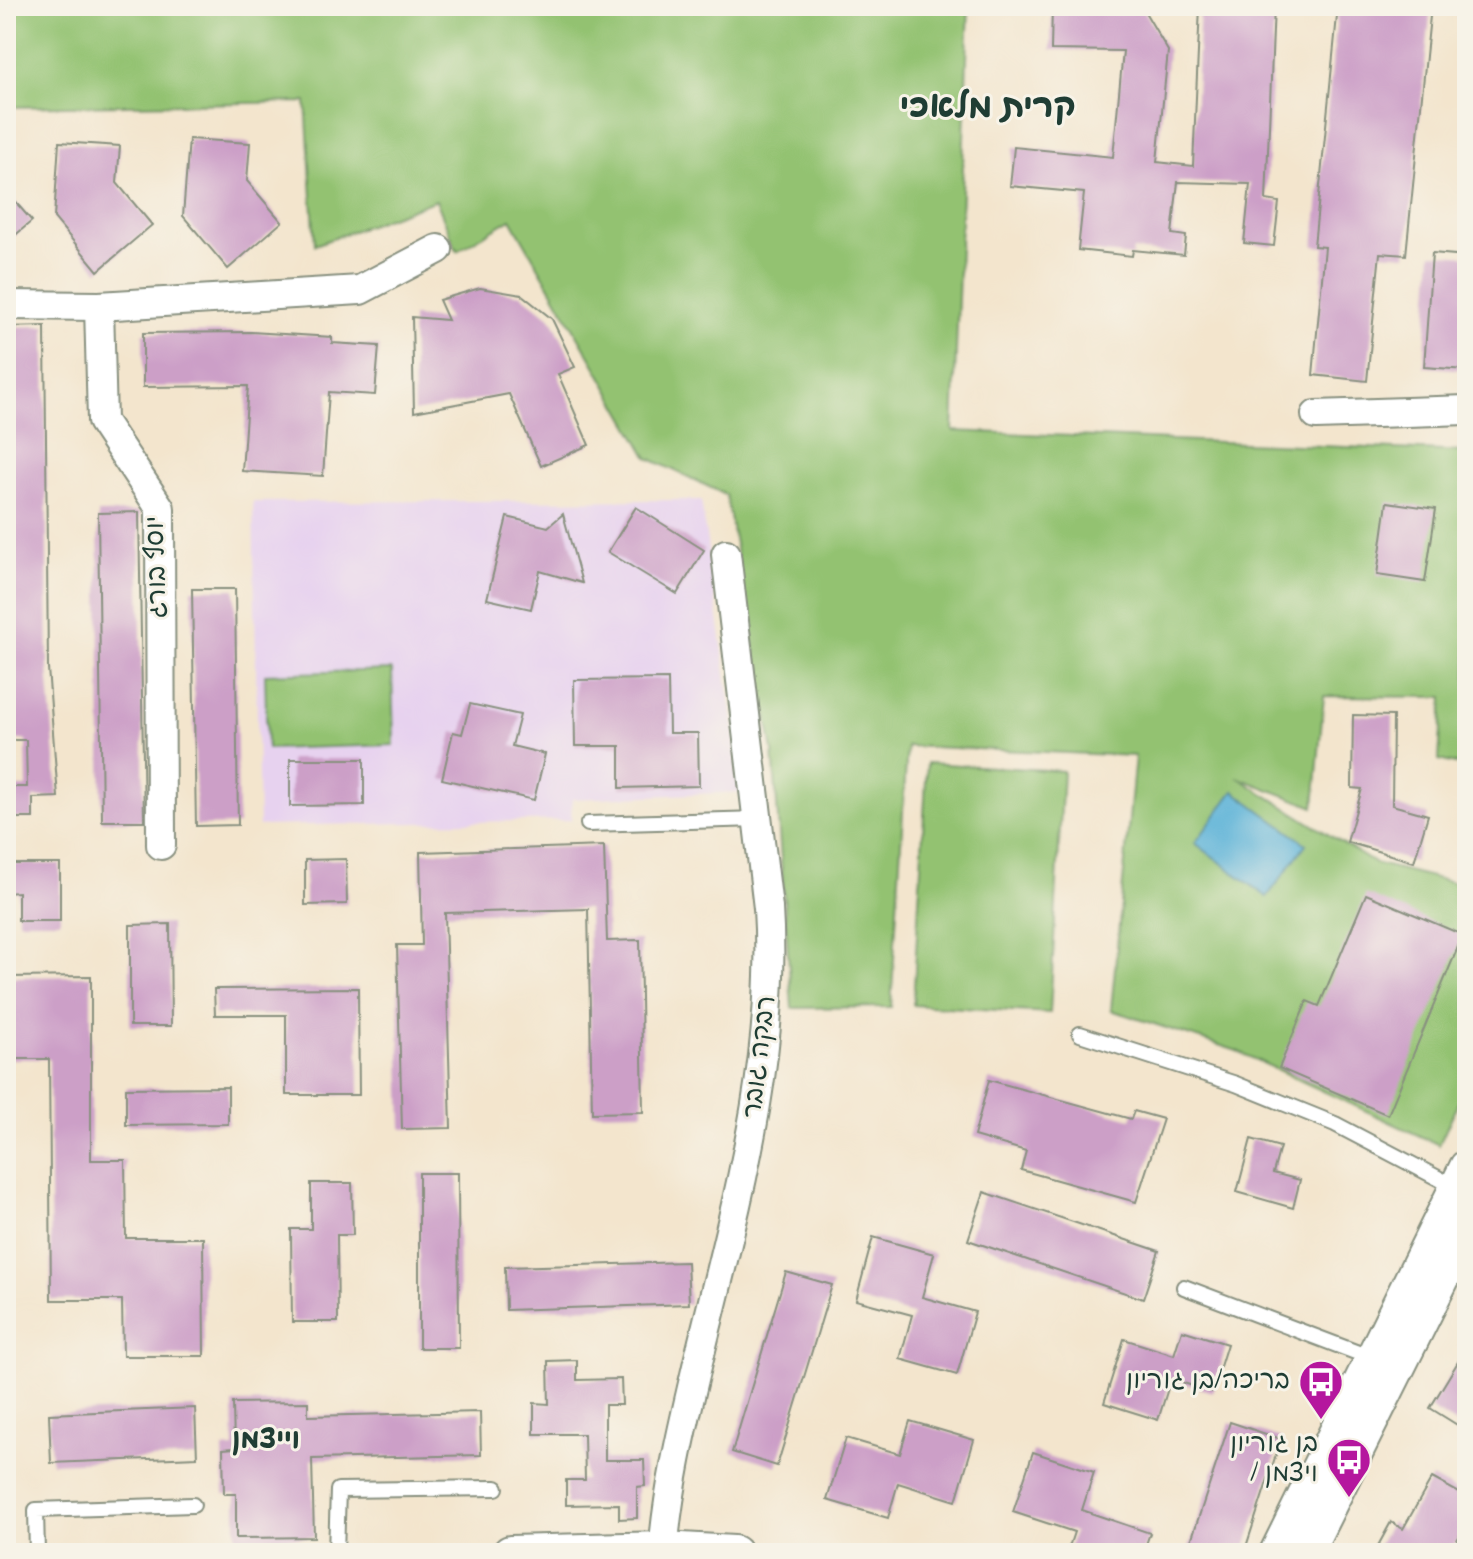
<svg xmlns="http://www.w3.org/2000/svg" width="1473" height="1559" viewBox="0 0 1473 1559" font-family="'Indie Flower','Playpen Sans Hebrew',sans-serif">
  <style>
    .built { fill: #e7d2ef }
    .green { fill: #93c271; stroke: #598052; stroke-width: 2 }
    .water { fill: #5cb2d8; stroke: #3e7886; stroke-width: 2 }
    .building { fill: #cc9fc7 }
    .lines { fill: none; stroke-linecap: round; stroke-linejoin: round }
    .service-casing { stroke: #899180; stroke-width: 18 }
    .minor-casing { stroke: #899180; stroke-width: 32 }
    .tertiary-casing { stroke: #899180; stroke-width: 38 }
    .service { stroke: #fff; stroke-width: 14 }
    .minor { stroke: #fff; stroke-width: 28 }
    .tertiary { stroke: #fff; stroke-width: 34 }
    .labels { text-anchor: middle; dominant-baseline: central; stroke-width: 6; stroke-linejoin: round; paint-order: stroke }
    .street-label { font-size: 26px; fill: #1f3d34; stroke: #f7f3e8 }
    .poi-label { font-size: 26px; fill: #1f3d34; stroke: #f7f3e8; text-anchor: end }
    .neighbourhood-label { font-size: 28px; font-weight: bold; fill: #1f3d34; stroke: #f7f3e8 }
    .district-label { font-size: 34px; font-weight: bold; fill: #1f3d34; stroke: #f7f3e8 }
  </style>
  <rect width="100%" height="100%" fill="#f7f3e8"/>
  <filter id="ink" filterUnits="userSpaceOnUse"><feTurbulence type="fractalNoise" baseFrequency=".0125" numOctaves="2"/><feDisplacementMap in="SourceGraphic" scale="16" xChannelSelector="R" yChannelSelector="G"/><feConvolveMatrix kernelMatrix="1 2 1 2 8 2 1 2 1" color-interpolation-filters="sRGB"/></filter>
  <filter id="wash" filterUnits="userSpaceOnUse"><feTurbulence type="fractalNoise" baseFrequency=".006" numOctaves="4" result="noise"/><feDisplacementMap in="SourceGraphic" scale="32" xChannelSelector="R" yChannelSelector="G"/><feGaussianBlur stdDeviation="1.8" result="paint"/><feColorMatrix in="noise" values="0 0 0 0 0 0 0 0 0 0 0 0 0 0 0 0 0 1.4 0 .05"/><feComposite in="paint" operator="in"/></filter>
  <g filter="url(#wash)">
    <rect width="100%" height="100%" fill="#f3e5cd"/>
    <path class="built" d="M701,500L743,792L572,799L571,820L259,826L253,502Z"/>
    <g class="green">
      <path d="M6,6H969L953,431L1467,452V767L1439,760L1443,697L1324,696L1314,807L1237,777L1374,863L1456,883L1467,908V1083L1439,1145L1237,1051L1111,1010L1135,756L907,746L891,1007L792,1008L773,751L726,495L648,458L511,219L457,251L436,200L315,245L306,102L6,107Z"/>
      <path d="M392,670L394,745L267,749L265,674Z"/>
      <path d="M927,763L1063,771L1050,1013L913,1005Z"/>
    </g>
    <path class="water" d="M1234,791L1306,844L1267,897L1195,843Z"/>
    <g id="blocks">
      <g class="building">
        <path d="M1052,6L1142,7L1168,51L1157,162L1193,166L1200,6H1274L1266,200L1279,202L1274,246L1244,243L1250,184L1178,182L1172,234L1186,236L1184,255L1133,250L1132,256L1078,250L1084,193L1010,186L1014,147L1113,157L1123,51L1051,50Z"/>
        <path d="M1338,6H1431L1406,255L1380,253L1367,381L1313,375L1325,247L1314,246Z"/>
        <path d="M189,139L250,143L247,181L282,222L228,269L183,216Z"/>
        <path d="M59,142L120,146L117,183L152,225L98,271L54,218Z"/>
        <path d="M6,191L32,221L6,243Z"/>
        <path d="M1432,253L1467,256V370L1424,367Z"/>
        <path d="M480,288L522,295L552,319L575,367L558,374L589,445L541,466L509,394L414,412L412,317L448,320L439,300Z"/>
        <path d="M45,326L48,668L58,797L33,798V818H6V787H27L26,740H11L7,327Z"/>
        <path d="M251,332L332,337V343L379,346L375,395L329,392L323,476L242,471L248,386L143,387V333Z"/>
        <path d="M1387,502L1436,509L1425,582L1377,575Z"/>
        <path d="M636,507L704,550L677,594L608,552Z"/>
        <path d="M139,512L144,821H102L98,513Z"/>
        <path d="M563,514L582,583L540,571L531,609L487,599L507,517L548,527Z"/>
        <path d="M192,589H235L238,825L196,826Z"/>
        <path d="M668,679L669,733H698L699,786L620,788V746H575L574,680Z"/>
        <path d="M470,704L520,715L512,746L545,754L534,800L442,779L453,732L462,734Z"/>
        <path d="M1353,715L1393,716L1392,805L1428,815L1414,862L1347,842L1362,789L1352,788Z"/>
        <path d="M290,759H364V805L290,806Z"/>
        <path d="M604,846L607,941L640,940L643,1112L592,1113L588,909L445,913L451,1128L402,1129L397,945H422L420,852Z"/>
        <path d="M346,859L347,904L305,905V860Z"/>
        <path d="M6,864H60V921H18V892L6,893Z"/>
        <path d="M1366,894L1463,935L1388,1115L1279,1068L1307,1001L1319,1006Z"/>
        <path d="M170,924L171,1026H130V925Z"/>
        <path d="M91,976V1160H125L126,1238H203L204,1356H123L122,1300H51L49,1059H6V977Z"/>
        <path d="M358,988L359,1095H286V1015H215L214,989Z"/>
        <path d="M989,1080L1131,1119L1134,1111L1163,1119L1136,1202L1021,1170L1026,1151L974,1136Z"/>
        <path d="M228,1087V1124L126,1125V1088Z"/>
        <path d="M1251,1139L1280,1147L1273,1173L1300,1180L1293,1208L1237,1192Z"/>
        <path d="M419,1173H458L459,1348H419Z"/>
        <path d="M311,1183H352L353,1235H337L338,1322H292L291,1229H311Z"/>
        <path d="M984,1192L1159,1251L1143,1299L968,1240Z"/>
        <path d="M873,1237L934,1254L922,1297L975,1312L957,1375L900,1359L912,1315L856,1300Z"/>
        <path d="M687,1262L689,1304L506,1310L505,1267Z"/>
        <path d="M786,1272L832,1285L777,1466L732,1452Z"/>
        <path d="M1182,1330L1227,1344L1212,1392L1171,1379L1158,1420L1104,1403L1124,1339L1174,1355Z"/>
        <path d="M1467,1347V1431L1430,1408Z"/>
        <path d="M577,1360V1380L621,1379L622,1405H605V1460H644L645,1486L637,1487V1518L619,1519V1504L566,1505V1480H585L584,1434H534V1403L549,1404L548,1361Z"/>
        <path d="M308,1402V1416L480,1412L481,1455L312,1459L314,1537L236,1538V1494H224L223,1449L234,1448L233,1403Z"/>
        <path d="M195,1408L197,1457L51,1463L49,1414Z"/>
        <path d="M910,1421L974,1440L956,1501L898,1483L888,1518L827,1500L846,1438L900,1454Z"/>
        <path d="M1230,1422L1281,1439L1244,1553H1187Z"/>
        <path d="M1033,1452L1094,1472L1082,1510L1150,1533L1143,1553H1067L1074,1532L1013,1512Z"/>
        <path d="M1432,1478L1467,1497V1522L1450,1553H1374L1391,1522L1403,1529Z"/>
      </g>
    </g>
  </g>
  <g filter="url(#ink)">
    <use href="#blocks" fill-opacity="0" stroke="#899180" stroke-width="2"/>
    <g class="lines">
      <g class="service-casing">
        <g id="service">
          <path d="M588,824L759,819"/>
          <path d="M1080,1034L1236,1084L1335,1124L1455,1187"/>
          <path d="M1184,1287L1374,1359"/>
          <path d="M37,1553L36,1510L193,1505"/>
          <path d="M336,1553L338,1490L496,1488"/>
        </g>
      </g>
      <g class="minor-casing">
        <g id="minor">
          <path d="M6,305L99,306L360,290L438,249"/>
          <path d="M99,306L102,421L160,508L161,845"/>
          <path d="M1316,415L1467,410"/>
          <path d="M663,1553C668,1488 683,1426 698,1362C734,1212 778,1063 768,908L726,554"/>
        </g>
      </g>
      <g class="tertiary-casing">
        <g id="tertiary">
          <path d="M510,1553L664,1549L734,1553"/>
          <path d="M1277,1553L1467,1167"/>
          <path d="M1305,1553L1467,1228"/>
        </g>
      </g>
      <use href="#service" class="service"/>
      <use href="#minor" class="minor"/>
      <use href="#tertiary" class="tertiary"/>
    </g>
  </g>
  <defs>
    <g id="bus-pin" transform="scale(2.3)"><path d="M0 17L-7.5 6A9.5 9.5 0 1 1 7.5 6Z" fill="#b5179e" stroke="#f7f3e8"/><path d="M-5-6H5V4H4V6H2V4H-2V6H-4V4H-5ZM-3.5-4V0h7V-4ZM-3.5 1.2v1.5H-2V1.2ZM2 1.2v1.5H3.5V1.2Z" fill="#fff"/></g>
  </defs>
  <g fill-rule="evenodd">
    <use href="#bus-pin" x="1321" y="1382"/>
    <use href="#bus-pin" x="1349" y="1460"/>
  </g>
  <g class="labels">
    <g class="street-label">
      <text transform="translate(158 567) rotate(-92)">יוסף בורג</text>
      <text transform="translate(761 1057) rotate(-83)">רבקה גובר</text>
    </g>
    <g class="poi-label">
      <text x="1290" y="1382">בריכה/בן גוריון</text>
      <text x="1318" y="1445">בן גוריון<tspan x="1318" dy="30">/ ויצמן</tspan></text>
    </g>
    <g class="neighbourhood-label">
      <text x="266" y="1441">וייצמן</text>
    </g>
    <g class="district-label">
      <text x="988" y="109">קרית מלאכי</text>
    </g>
  </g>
  <rect width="1473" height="1559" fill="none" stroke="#f7f3e8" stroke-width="32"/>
</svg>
